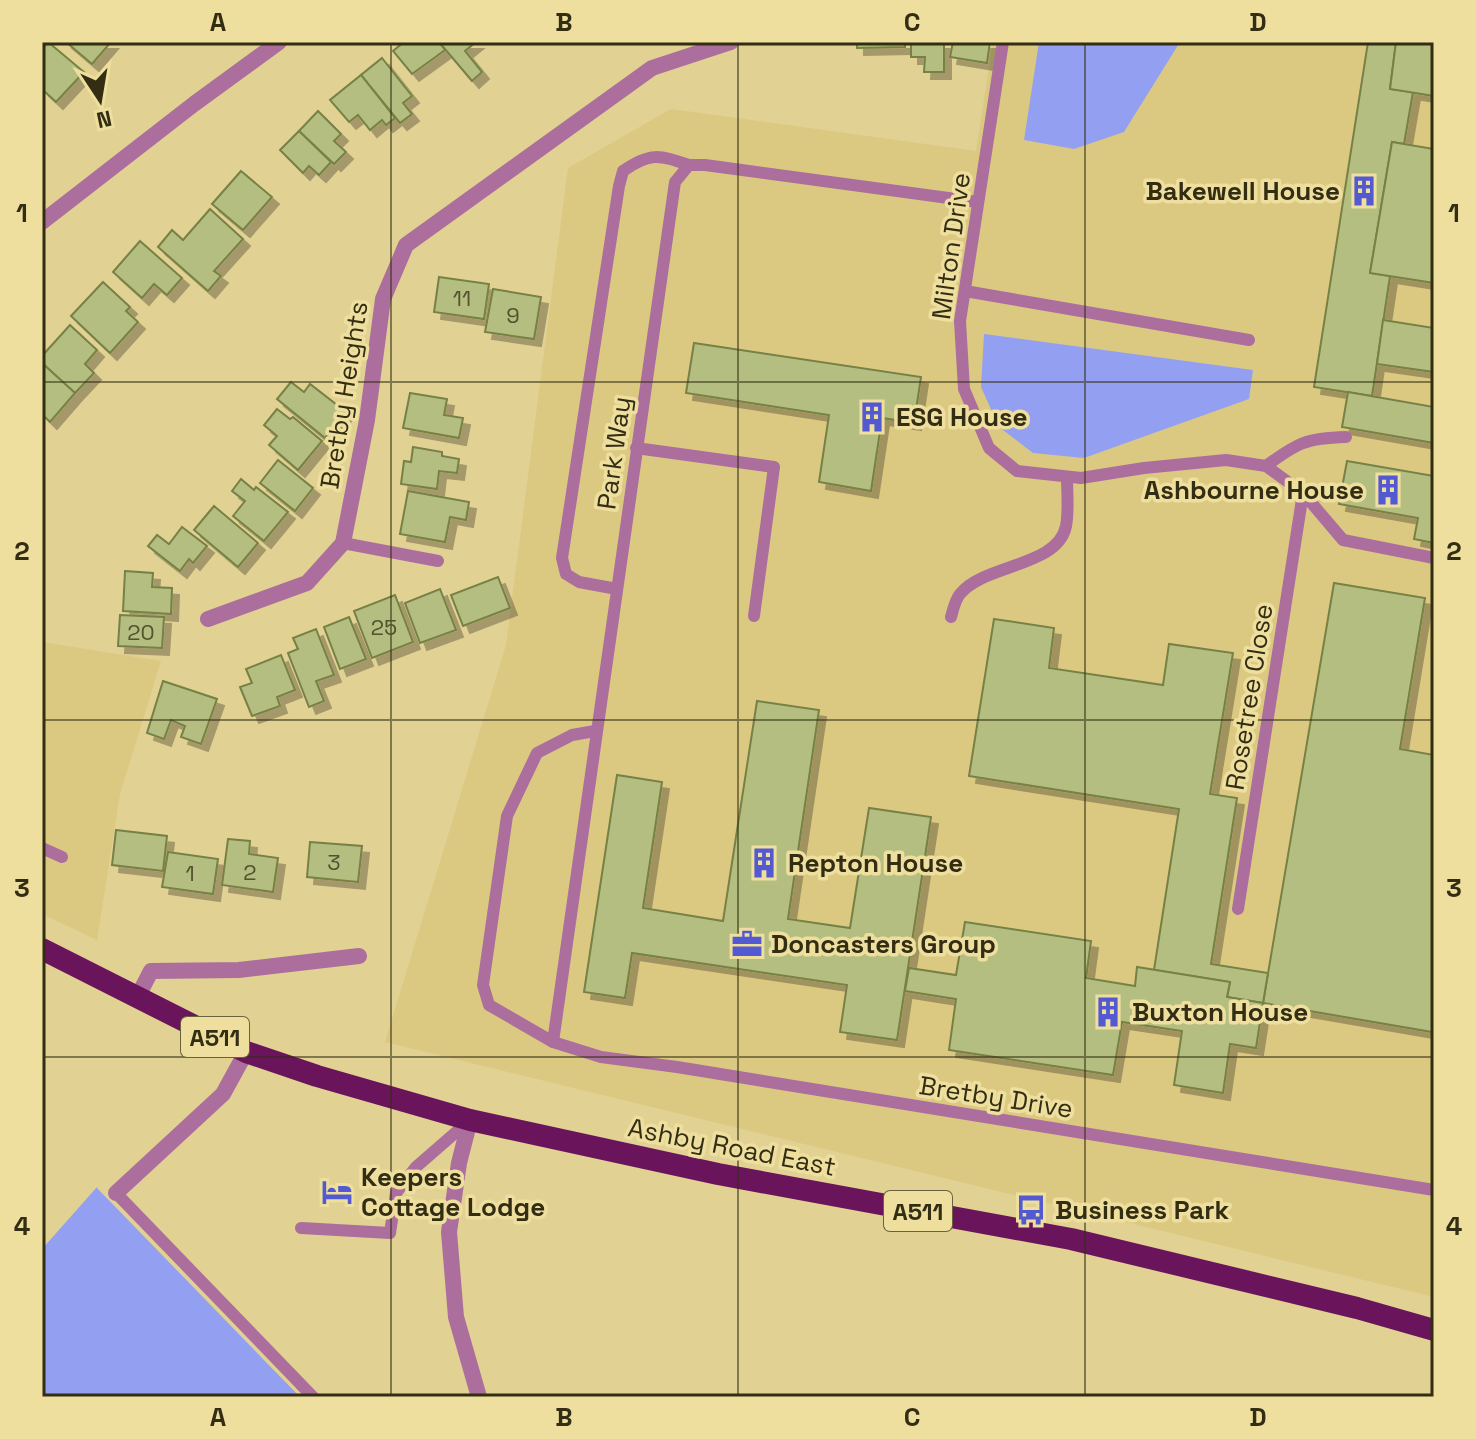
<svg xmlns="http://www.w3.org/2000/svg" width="1476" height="1439" viewBox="0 0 1476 1439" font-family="'Space Grotesk',sans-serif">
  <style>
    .built { fill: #dbc982 }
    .green { fill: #93a0f2 }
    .building { fill: #b4be80; stroke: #788145; stroke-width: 2; filter: url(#shadow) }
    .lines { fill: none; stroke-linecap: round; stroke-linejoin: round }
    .service { stroke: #ac6f9d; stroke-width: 12 }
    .minor { stroke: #ac6f9d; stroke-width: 16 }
    .tertiary { stroke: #ac6f9d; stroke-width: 16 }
    .trunk { stroke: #6a155b; stroke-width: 22 }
    .grid { fill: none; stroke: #332d13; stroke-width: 2; stroke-opacity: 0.55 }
    .labels { text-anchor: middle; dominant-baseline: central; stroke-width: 7; stroke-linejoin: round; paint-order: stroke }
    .number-label { font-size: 22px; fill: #53512e }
    .shield { fill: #eedf9f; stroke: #6b623d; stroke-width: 2 }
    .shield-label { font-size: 24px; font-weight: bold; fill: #332d13 }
    .poi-label { font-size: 26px; font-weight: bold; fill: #332d13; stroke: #eedf9f; text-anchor: start }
    .street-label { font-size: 26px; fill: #332d13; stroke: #eedf9f }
    .neatline { fill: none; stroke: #332d13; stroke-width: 3 }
    .grid-label { font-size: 26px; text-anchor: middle; font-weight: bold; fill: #332d13 }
  </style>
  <defs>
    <filter id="shadow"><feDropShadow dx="7" dy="7" stdDeviation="0" flood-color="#0004"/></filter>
  </defs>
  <rect width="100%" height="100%" fill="#e1d192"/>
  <g class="built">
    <path d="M993,42H1434V1297L385,1042L506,645L568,168L671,109L976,151Z"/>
    <path d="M42,642L161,661L120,794L97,940L42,914Z"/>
  </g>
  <g class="green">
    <path d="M1039,42H1180L1124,132L1074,149L1024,140Z"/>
    <path d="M984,334L1253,370L1249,399L1084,458L1033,453L999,427L981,387Z"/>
    <path d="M97,1187V1188L300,1397H42V1249Z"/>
  </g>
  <g class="building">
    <path d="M48,42L84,72L56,102L42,89V49Z"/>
    <path d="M66,42H111L92,64Z"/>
    <path d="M404,42H439L445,50L412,74L393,51Z"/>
    <path d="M439,42H476L465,51L482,72L472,81Z"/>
    <path d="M857,42H905V47L857,48Z"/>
    <path d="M911,42H944V72H924L925,57H911Z"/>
    <path d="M953,42H990L987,63L950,57Z"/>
    <path d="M1368,42H1396L1390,89L1413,92L1404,144L1392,142L1370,273L1390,276L1372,396L1314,387Z"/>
    <path d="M1396,42H1434V96L1390,89Z"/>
    <path d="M382,58L412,96L403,103L412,114L400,123L361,75Z"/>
    <path d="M361,75L395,118L386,125L382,120L370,130L358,115L349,122L330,100Z"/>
    <path d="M318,111L341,134L334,141L346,152L334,164L299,131Z"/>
    <path d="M299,131L331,162L319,175L309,166L303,173L280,150Z"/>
    <path d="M1392,142L1434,149V283L1370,273Z"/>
    <path d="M241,171L272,197L243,230L212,204Z"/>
    <path d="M210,209L243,239L214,271L221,276L208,291L158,247L172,230L183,240Z"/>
    <path d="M140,241L182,278L167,295L154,284L142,298L113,272Z"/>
    <path d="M439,277L489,284L484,319L434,312Z"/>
    <path d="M103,282L130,307L126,311L138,322L110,353L71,316Z"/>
    <path d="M493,289L541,297L534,339L485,332Z"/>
    <path d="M1383,320L1434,328V372L1377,364Z"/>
    <path d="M70,325L97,350L85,364L94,373L75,393L42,363V356Z"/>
    <path d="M694,343L921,377L914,423L882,418L871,491L819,482L829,415L686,393Z"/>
    <path d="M42,363L75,393L50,422L42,414Z"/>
    <path d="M291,382L304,392L310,384L346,412L325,438L277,399Z"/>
    <path d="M1348,392L1434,407V443L1342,427Z"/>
    <path d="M410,393L447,399L444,415L463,418L459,438L403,428Z"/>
    <path d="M277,409L290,419L293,417L322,441L298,470L269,445L277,436L264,425Z"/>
    <path d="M413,447L442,452V456L459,459L457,473L439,471L437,489L401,484L404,461L411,462Z"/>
    <path d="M278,460L313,488L295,511L260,483Z"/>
    <path d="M1347,461L1434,476V543L1414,539L1418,518L1339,504Z"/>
    <path d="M241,479L254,490L256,487L288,512L264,541L233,516L245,501L232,491Z"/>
    <path d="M408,491L469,502L466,520L450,517L445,542L400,534Z"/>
    <path d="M214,506L258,543L238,567L194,530Z"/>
    <path d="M182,527L207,546L193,563L189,559L180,571L148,546L157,535L169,544Z"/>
    <path d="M125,571L153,573L152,587L172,588L171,614L123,611Z"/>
    <path d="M498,577L510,608L463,626L451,595Z"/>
    <path d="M1334,583L1425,598L1400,749L1434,755L1432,1032L1263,1003Z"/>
    <path d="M440,589L456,630L420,643L405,603Z"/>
    <path d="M395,595L413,642L372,658L354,611Z"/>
    <path d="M120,615L164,617L162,648L118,646Z"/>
    <path d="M349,617L366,659L340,669L324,627Z"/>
    <path d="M994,619L1054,628L1049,668L1163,685L1169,644L1233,653L1210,794L1237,798L1211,964L1268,973L1263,1003L1227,997L1230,982L1154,970L1179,809L969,776Z"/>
    <path d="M316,629L334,675L316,681L324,701L309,707L288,653L298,649L293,638Z"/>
    <path d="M281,655L295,690L277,697L280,706L252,716L240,687L252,683L246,669Z"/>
    <path d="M163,681L217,699L201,744L181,737L185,726L171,720L164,739L147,733Z"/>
    <path d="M757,701L819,710L788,919L850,928L869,808L931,817L897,1040L840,1032L847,985L632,953L625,998L584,992L617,775L662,782L643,908L723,921Z"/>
    <path d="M116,830L167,836L163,871L112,865Z"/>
    <path d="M228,839L250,841L249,854L278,858L273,892L222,885Z"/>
    <path d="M310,842L362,846L358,882L307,877Z"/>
    <path d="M168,852L218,859L213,894L162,887Z"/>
    <path d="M965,922L1091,941L1086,978L1135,986L1137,967L1230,982L1227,997L1263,1003L1256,1048L1230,1044L1223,1093L1174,1085L1182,1031L1122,1022L1113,1075L949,1050L956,999L905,991L909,968L956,975Z"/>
  </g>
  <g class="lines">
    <g class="service">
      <path d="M1003,42L960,321L964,389L989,448L1017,471L1081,478L1144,468L1226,460L1266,466L1303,493L1343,540L1434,558"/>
      <path d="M965,291L1249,340"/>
      <path d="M636,448L774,467L754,616"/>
      <path d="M1266,466C1297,443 1306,438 1346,437"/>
      <path d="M343,543L438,561"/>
      <path d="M617,589L579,582L566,574L562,558L619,186L623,171C650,152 659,155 689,165"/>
      <path d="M951,617C953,610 955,600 960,594C984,564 1058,567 1066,526C1069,511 1067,492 1067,477"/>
      <path d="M595,731L572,735L537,753L507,816L483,985L489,1005L553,1042L601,1057L677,1067L1434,1190"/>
      <path d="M42,848L62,857"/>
      <path d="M1238,909L1303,493"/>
      <path d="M553,1042L675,182L689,165H705L978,202"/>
      <path d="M116,1193L313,1397"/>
      <path d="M301,1228L390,1233L396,1193L416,1167L470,1120"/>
    </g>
    <g class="minor">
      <path d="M208,619L307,583L343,543L367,420L383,299L406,245L652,68L731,42"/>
      <path d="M137,998L151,971L239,970L359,956"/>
      <path d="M470,1120L459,1163L449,1232L456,1317L479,1397"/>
      <path d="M116,1193L223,1094L246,1052"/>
    </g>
    <path class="tertiary" d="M42,222L194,104L279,42"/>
    <path class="trunk" d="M42,949L246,1052L317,1076L470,1120L718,1174L1071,1239L1357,1308L1434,1330"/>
  </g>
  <path class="grid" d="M391,42V1397M738,42V1397M1085,42V1397M42,382H1434M42,720H1434M42,1057H1434"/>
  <defs>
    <g id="building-bare" transform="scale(2.4)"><path d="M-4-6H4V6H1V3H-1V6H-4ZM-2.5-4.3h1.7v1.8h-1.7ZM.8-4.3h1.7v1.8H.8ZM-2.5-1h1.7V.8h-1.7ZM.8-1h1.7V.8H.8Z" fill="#535ad1" stroke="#eedf9f" stroke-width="2.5" paint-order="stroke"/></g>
    <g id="office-bare" transform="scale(2.4)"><path d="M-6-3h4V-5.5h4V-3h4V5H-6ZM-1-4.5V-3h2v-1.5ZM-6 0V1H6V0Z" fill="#535ad1" stroke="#eedf9f" stroke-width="2.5" paint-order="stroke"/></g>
    <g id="hotel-bare" transform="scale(2.4)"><path d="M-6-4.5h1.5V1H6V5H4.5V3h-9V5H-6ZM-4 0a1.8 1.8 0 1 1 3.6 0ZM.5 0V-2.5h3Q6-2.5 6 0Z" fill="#535ad1" stroke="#eedf9f" stroke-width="2.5" paint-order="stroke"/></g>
    <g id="bus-bare" transform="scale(2.4)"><path d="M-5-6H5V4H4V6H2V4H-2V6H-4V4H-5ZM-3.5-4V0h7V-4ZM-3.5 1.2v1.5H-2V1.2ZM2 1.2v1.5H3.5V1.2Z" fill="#535ad1" stroke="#eedf9f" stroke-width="2.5" paint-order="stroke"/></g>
  </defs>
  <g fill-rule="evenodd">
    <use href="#building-bare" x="1364" y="191"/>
    <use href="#building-bare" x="872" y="417"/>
    <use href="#building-bare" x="1388" y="490"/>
    <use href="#building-bare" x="764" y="863"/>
    <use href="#office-bare" x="747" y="944"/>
    <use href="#building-bare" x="1108" y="1012"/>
    <use href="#hotel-bare" x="337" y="1192"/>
    <use href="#bus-bare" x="1031" y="1210"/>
  </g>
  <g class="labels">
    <g class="number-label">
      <text x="462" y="298">11</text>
      <text x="513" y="315">9</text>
      <text x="384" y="627">25</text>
      <text x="141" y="632">20</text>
      <text x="334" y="862">3</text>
      <text x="250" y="872">2</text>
      <text x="190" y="873">1</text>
    </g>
    <g class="shield">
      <rect x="181" y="1017" width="68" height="40" rx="6"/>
      <rect x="884" y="1191" width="68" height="40" rx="6"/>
    </g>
    <g class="shield-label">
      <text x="215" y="1037">A511</text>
      <text x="918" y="1211">A511</text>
    </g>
    <g class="poi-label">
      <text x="1340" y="191" text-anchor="end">Bakewell House</text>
      <text x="896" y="417">ESG House</text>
      <text x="1364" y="490" text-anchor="end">Ashbourne House</text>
      <text x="788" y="863">Repton House</text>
      <text x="771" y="944">Doncasters Group</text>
      <text x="1132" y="1012">Buxton House</text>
      <text x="361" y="1177">Keepers<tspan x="361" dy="30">Cottage Lodge</tspan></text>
      <text x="1055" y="1210">Business Park</text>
    </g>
    <g class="street-label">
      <text transform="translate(951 246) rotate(-82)">Milton Drive</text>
      <text transform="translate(344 395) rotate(-81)">Bretby Heights</text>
      <text transform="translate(614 453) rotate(-82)">Park Way</text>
      <text transform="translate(1249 697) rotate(-81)">Rosetree Close</text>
      <text transform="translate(996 1097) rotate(9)">Bretby Drive</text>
      <text transform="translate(732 1147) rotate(11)">Ashby Road East</text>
    </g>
  </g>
  <rect width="1476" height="1439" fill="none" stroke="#eedf9f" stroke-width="88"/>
  <g transform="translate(100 100) rotate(168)" stroke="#eedf9f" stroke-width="6" paint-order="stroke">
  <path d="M0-6L14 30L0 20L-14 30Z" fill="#332d13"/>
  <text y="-12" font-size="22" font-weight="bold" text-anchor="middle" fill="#332d13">N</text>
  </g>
  <rect x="44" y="44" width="1388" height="1351" class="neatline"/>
  <g class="grid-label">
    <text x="218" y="31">A</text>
    <text x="564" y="31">B</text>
    <text x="912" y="31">C</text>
    <text x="1258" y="31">D</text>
    <text x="22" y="222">1</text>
    <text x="1454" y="222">1</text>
    <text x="22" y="560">2</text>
    <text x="1454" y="560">2</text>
    <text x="22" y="897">3</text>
    <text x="1454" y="897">3</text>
    <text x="22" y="1235">4</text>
    <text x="1454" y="1235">4</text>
    <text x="218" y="1426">A</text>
    <text x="564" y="1426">B</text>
    <text x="912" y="1426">C</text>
    <text x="1258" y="1426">D</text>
  </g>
</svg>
